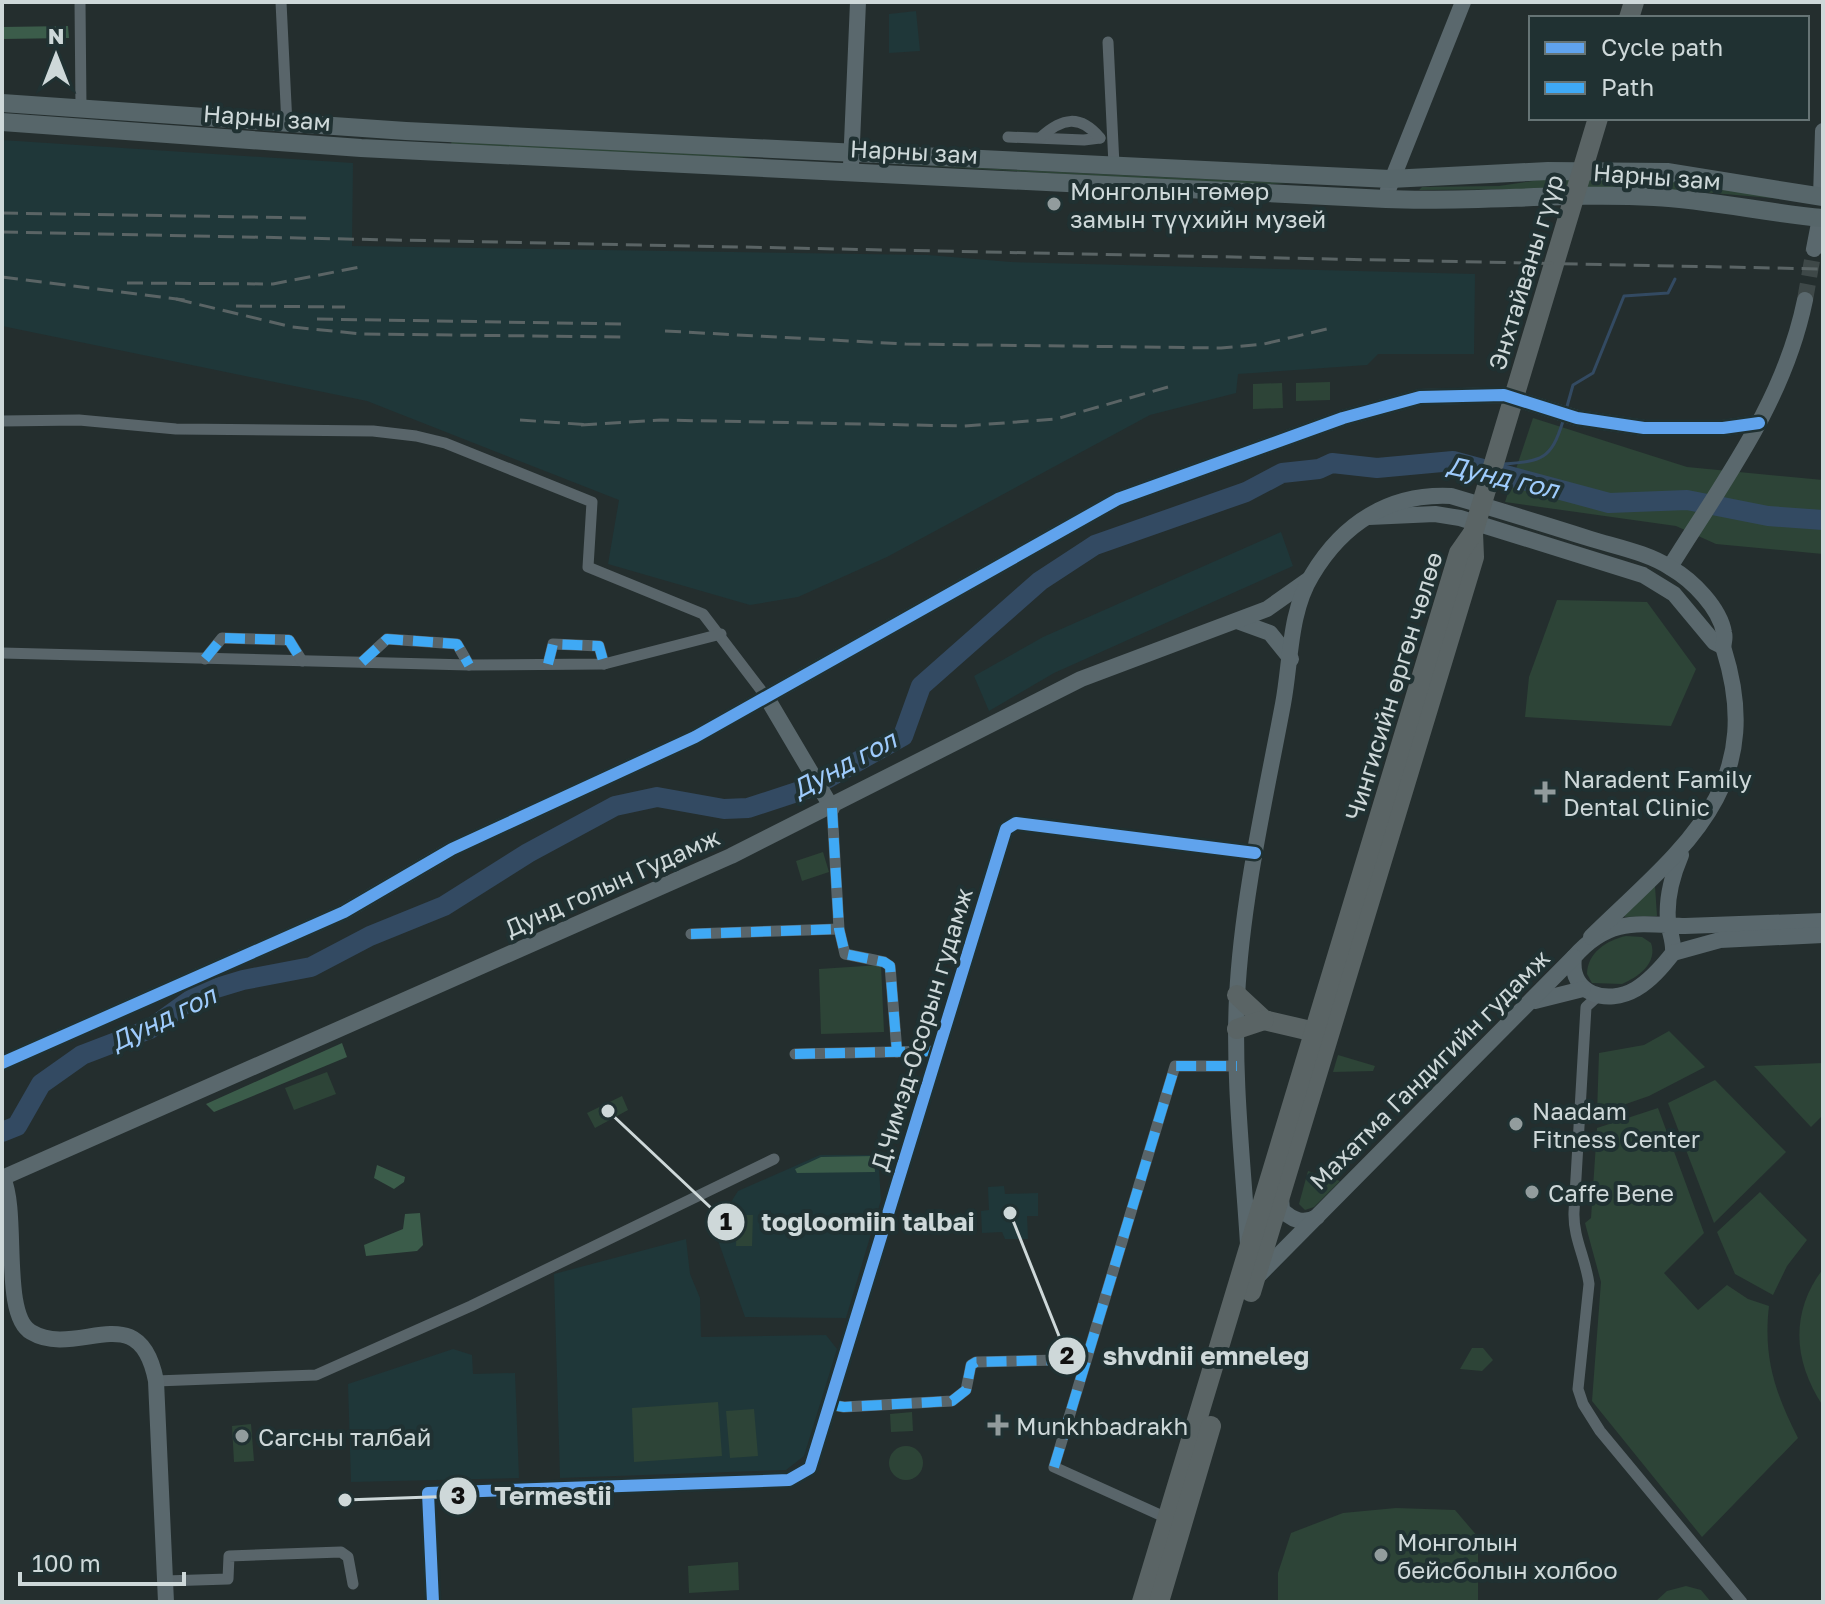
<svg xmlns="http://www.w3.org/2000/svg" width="1825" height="1604" viewBox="0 0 1825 1604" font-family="'Golos Text',sans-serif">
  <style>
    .built { fill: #1f3739 }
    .green { fill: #2d4437 }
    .forest { fill: #3b5c4a }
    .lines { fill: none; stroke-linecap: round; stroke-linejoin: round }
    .stream { stroke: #334a62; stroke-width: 3 }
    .river { stroke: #334a62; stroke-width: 20 }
    .secondary-tunnel { stroke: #3e4848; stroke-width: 16; stroke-dasharray: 16 8; stroke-linecap: butt }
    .street { stroke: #59656a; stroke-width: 11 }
    .secondary { stroke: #5a686d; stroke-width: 16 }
    .primary { stroke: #57666a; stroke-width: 18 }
    .highway { stroke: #5a6465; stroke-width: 20 }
    .rail { stroke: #5a6465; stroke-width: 3; stroke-dasharray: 16 8; stroke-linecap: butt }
    .quiet { stroke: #3fa9f5; stroke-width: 10; stroke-dasharray: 20 10; stroke-linecap: butt }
    .cycleway-casing { stroke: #203132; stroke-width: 17 }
    .cycleway { stroke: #60a3ed; stroke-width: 12 }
    .poi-dot { fill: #929c9d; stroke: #203132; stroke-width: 3 }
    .labels { text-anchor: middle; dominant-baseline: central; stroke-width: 8; stroke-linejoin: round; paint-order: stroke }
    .street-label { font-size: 24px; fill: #ced8d9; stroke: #203132 }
    .poi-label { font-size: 24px; fill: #ced8d9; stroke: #203132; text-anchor: start }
    .water-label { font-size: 26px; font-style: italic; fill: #9ecbfc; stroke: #203132 }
    .leader { fill: none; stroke: #ced8d9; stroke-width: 3 }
    .callout-dot { fill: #ced8d9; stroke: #203132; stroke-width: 3 }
    .mark-label { font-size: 24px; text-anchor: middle; font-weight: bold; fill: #111 }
    .callout-label { font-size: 26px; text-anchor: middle; font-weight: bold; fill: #ced8d9; stroke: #203132; stroke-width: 8; stroke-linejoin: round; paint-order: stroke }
  </style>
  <rect width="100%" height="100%" fill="#242e2e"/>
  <g class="built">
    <path d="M916,11L920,51L889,53V14Z"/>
    <path d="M2,140L353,163L352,246L928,255L1011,262L1475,274L1474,354H1378L1367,365L1238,374L1236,393L1150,415L887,557L798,597L750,605L608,564L619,500L367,401L2,326Z"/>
    <path d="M1281,532L1293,566L1054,673L989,711L974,676L1043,637Z"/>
    <path d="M820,1155H878L881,1200L846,1318L745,1317L714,1229L738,1191Z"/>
    <path d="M1004,1186L1005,1194L1038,1193V1216H1027L1028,1239H1005L1002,1232L982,1233L981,1211L989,1210L988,1187Z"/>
    <path d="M686,1239L690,1274L700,1298L701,1337L826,1335L837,1349L804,1456L786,1470L560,1478L554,1274Z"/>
    <path d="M453,1349L472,1355L473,1374L515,1373L519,1478L351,1482L348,1384Z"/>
  </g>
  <g class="green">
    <path d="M452,138L773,155L723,159L451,145Z"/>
    <path d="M876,163L1289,183L1253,185Z"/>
    <path d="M1559,177L1673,179L1794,200L1654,188L1419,190L1422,187L1499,186Z"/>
    <path d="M1330,382V400L1296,401V383Z"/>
    <path d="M1282,383L1283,408L1253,409V384Z"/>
    <path d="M1533,418L1687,467L1823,480V554L1716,544L1676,526L1505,502Z"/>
    <path d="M1557,600L1647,602L1696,669L1671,726L1525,717L1529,677Z"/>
    <path d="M823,852L829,872L802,881L796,861Z"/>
    <path d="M1655,886L1657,916L1625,917L1624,915Z"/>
    <path d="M1626,936L1642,937L1651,943C1658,963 1638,977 1622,984L1592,983L1587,974C1587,953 1607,940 1626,936Z"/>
    <path d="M881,965L884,1032L821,1034L819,969Z"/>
    <path d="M1669,1031L1705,1067L1649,1096L1597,1114L1599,1053L1644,1045Z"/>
    <path d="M1338,1055L1375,1066L1373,1071L1333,1072Z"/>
    <path d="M1823,1063V1115L1811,1127L1754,1066Z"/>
    <path d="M327,1072L336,1094L294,1110L285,1088Z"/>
    <path d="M1715,1080L1786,1152L1714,1223L1668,1103Z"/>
    <path d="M622,1096L628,1110L595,1128L587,1113Z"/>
    <path d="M1658,1108L1704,1233L1664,1273L1698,1310L1727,1285L1748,1299L1769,1306C1763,1357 1775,1393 1798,1438L1702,1537L1592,1401L1601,1282L1585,1223L1591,1218L1597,1128Z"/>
    <path d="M1308,1171L1340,1181L1314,1207L1305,1210L1299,1204Z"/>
    <path d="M1760,1192L1807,1240L1787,1266L1773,1295L1735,1274L1717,1232Z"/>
    <path d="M737,1215H753L752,1246H736Z"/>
    <path d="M1823,1269V1406C1793,1361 1790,1312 1823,1269Z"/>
    <path d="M1472,1348H1483L1493,1360L1482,1371L1460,1369Z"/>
    <path d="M718,1402L722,1456L634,1462L632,1408Z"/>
    <path d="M754,1409L758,1456L730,1458L726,1411Z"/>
    <path d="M912,1412L913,1431L891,1432L890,1414Z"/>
    <path d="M251,1424L254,1461L234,1462L232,1426Z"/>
    <circle cx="906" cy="1463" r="17"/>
    <path d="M1396,1508L1455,1510L1478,1537V1602H1278V1573L1291,1533L1343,1513Z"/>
    <path d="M738,1562L739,1590L689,1593L688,1566Z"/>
    <path d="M1686,1586L1701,1590L1711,1602H1655L1667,1591Z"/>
  </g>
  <g class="forest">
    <path d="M68,26L69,38L2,39V27Z"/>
    <path d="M342,1043L347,1057L214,1112L206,1104Z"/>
    <path d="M874,1156L875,1172L797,1173L795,1169L821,1157Z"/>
    <path d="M377,1165L405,1177L404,1182L394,1189L374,1178Z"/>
    <path d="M420,1213L423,1245L417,1251L366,1256L364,1245L403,1229L405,1214Z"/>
  </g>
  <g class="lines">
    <g class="stream">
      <path d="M1566,410L1573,385L1593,373L1624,296L1668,293L1675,279"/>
      <path d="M1503,464C1542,461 1551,460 1563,421"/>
      <path d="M1470,466L1487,465"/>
    </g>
    <path class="river" d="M2,1132L17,1126L41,1084L82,1055L150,1029L200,993L243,980L311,967L370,936L444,906L528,853L615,806L657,797L724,809L748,808L812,787L903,736L921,686L1040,581L1095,545L1246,492L1282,473L1319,469L1332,463L1377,468L1453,461L1609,503L1687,500L1768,516L1823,520"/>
    <path class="secondary-tunnel" d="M1805,300L1814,249"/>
    <g class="street">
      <path d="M80,2L81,108"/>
      <path d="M281,2L287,125"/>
      <path d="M1108,42L1114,165"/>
      <path d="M1008,137L1084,140L1100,138"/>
      <path d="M1041,137C1062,118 1080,114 1100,138"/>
      <path d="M2,421L79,420L176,429L373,431L416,436L445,443L592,502L588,567L703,614L767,698"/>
      <path d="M2,653L469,665L604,664L721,634"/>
      <path d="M205,659L222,638L289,640L302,661"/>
      <path d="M362,662L387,639L457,644L469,665"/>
      <path d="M548,664L553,644L599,646L604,664"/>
      <path d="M832,808L839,929L845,954L884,962L890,966L897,1052"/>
      <path d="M691,934L839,929"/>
      <path d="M1598,996L1586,1007L1574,1212C1573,1238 1586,1259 1589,1284L1578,1389L1583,1404L1600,1431L1742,1602"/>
      <path d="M795,1054L937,1051"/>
      <path d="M156,1381L316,1375L471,1306L774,1159"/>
      <path d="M832,1405L844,1407L952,1401L966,1390L971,1365L976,1362L1058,1360L1082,1370"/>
      <path d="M1169,1519L1054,1467L1175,1066H1237"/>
      <path d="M165,1581L228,1579L229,1556L341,1552L348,1557L353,1584"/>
      <path d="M433,1602L428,1493L789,1480L810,1468L1006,829L1016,823L1255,853"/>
    </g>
    <g class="secondary">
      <path d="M851,166L858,2"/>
      <path d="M1388,190L1463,2"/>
      <path d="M1821,197L1823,131"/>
      <path d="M1814,249L1820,218"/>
      <path d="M1369,517L1435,514L1460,518L1643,575L1674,594L1714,642L1722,646"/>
      <path d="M1670,567C1724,480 1784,402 1805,300"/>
      <path d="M1237,621L1270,633L1291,659"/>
      <path d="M767,698L832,808"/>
      <path d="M1681,855C1672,876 1666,897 1668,921C1669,932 1674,940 1673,953C1662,967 1651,980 1636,989C1607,1006 1569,994 1574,957C1609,917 1638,924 1685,926L1823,921"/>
      <path d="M1673,953L1720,940L1823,935"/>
      <path d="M1535,1001L1583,989"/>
      <path d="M2,1063L344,912L452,849L695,737L1118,499L1343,418L1420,397L1504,395L1577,418L1644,428H1723L1759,423"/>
      <path d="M2,1178L731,856L1081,679L1267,609L1308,580"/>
      <path d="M3,1178C19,1213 1,1315 31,1332C78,1360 139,1294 156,1381L166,1602"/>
      <path d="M1281,1198L1282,1210C1293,1221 1304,1224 1317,1217"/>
      <path d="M1248,1244C1243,1162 1233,1079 1237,997C1242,899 1265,800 1283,704C1291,662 1289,612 1312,575C1343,523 1390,493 1451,496C1498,510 1544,524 1591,539C1617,547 1648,553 1671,568C1692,580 1720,608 1724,633C1726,640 1722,644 1724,650C1768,790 1680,850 1591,937"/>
      <path d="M1255,1279L1574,957"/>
    </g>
    <g class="primary">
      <path d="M2,103L406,131L1390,179L1548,171L1667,172L1823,197"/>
      <path d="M2,122L361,148L1386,199C1476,203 1565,192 1654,197C1711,200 1767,213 1823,218"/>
    </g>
    <g class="highway">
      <path d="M1629,18L1634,2"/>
      <path d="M1237,995L1264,1020L1315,1032"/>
      <path d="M1237,1029L1264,1020"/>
      <path d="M1251,1292L1474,557L1473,533"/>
      <path d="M1142,1602L1459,553L1473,533L1598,118"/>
      <path d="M1159,1602L1211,1426"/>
    </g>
    <g class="rail">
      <path d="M2,213L311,218"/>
      <path d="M2,232L1823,269"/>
      <path d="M2,277L185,300"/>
      <path d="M127,283L273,284L360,267"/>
      <path d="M176,299L292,327L362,334L622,337"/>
      <path d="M236,306L345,307"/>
      <path d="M317,319L622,324"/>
      <path d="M665,331L906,344L1221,348L1264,344L1331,328"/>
      <path d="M520,420L591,425"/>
      <path d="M581,425L661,420L964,426L1056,419L1168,387"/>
    </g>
    <g class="quiet">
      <path d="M205,659L222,638L289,640L302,661"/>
      <path d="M362,662L387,639L457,644L469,665"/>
      <path d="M548,664L553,644L599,646L604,664"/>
      <path d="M832,808L839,929L845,954L884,962L890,966L897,1052"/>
      <path d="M691,934L839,929"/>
      <path d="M795,1054L937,1051"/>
      <path d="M832,1405L844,1407L952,1401L966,1390L971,1365L976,1362L1058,1360L1082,1370"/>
      <path d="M1054,1467L1175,1066H1237"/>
    </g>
    <g class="cycleway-casing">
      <g id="cycleway">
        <path d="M2,1063L344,912L452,849L695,737L1118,499L1343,418L1420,397L1504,395L1577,418L1644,428H1723L1759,423"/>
        <path d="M433,1602L428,1493L789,1480L810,1468L1006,829L1016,823L1255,853"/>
      </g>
    </g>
    <use href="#cycleway" class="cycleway"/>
  </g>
  <g class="poi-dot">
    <circle cx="1054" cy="204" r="8"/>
    <path d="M1541 780h8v8h8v8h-8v8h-8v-8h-8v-8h8z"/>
    <circle cx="1516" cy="1124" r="8"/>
    <circle cx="1532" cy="1192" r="8"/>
    <path d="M994 1413h8v8h8v8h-8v8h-8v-8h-8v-8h8z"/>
    <circle cx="242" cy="1436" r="8"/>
    <circle cx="1381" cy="1555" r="8"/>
  </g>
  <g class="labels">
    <g class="street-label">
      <text transform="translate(267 117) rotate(4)">Нарны зам</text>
      <text transform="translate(914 151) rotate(3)">Нарны зам</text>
      <text transform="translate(1657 176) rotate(4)">Нарны зам</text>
      <text transform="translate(1525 272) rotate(-73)">Энхтайваны гүүр</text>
      <text transform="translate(1393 686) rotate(-73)">Чингисийн өргөн чөлөө</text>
      <text transform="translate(612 882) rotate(-24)">Дунд голын Гудамж</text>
      <text transform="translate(921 1029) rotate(-73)">Д.Чимэд-Осорын гудамж</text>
      <text transform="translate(1429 1069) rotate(-45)">Махатма Гандигийн гудамж</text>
    </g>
    <g class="poi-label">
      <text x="1070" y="190">Монголын төмөр<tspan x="1070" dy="28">замын түүхийн музей</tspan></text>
      <text x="1563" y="778">Naradent Family<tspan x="1563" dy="28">Dental Clinic</tspan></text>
      <text x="1532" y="1110">Naadam<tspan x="1532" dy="28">Fitness Center</tspan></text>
      <text x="1548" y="1192">Caffe Bene</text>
      <text x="1016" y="1425">Munkhbadrakh</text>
      <text x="258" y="1436">Сагсны талбай</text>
      <text x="1397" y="1541">Монголын<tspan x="1397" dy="28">бейсболын холбоо</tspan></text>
    </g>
    <g class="water-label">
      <text transform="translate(1503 477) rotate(13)">Дунд гол</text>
      <text transform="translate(844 764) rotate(-28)">Дунд гол</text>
      <text transform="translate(163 1018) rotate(-26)">Дунд гол</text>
    </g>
  </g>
  <path class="leader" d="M608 1111L726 1222M1010 1213L1067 1356M345 1500L458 1496"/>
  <g class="callout-dot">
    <circle cx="608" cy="1111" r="8"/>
    <circle cx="1010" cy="1213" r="8"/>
    <circle cx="345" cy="1500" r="8"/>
    <circle cx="726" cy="1222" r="20"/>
    <circle cx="1067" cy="1356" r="20"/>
    <circle cx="458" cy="1496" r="20"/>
  </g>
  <g class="mark-label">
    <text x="726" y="1230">1</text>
    <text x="1067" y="1364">2</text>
    <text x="458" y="1504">3</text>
  </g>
  <g class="callout-label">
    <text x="868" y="1231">togloomiin talbai</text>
    <text x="1206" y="1365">shvdnii emneleg</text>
    <text x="553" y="1505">Termestii</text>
  </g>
  <rect width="1825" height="1604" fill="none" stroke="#ced8d9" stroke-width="8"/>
  <rect x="1529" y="16" width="280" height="104" fill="#203132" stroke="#667475" stroke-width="2"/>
  <rect x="1545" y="42" width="40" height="12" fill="#60a3ed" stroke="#667475" stroke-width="2"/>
  <text x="1601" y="56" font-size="24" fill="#ced8d9">Cycle path</text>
  <rect x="1545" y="82" width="40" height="12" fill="#3fa9f5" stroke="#667475" stroke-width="2"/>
  <text x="1601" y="96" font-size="24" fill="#ced8d9">Path</text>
  <g transform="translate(56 56)" stroke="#203132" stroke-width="6" paint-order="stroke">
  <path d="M0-6L14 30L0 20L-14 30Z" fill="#ced8d9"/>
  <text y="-12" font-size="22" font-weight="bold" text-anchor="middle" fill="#ced8d9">N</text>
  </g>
  <path d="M20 1572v12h164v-12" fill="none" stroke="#ced8d9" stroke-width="4"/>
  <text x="32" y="1572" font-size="24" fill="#ced8d9" stroke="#203132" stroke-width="6" paint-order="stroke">100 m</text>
</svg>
